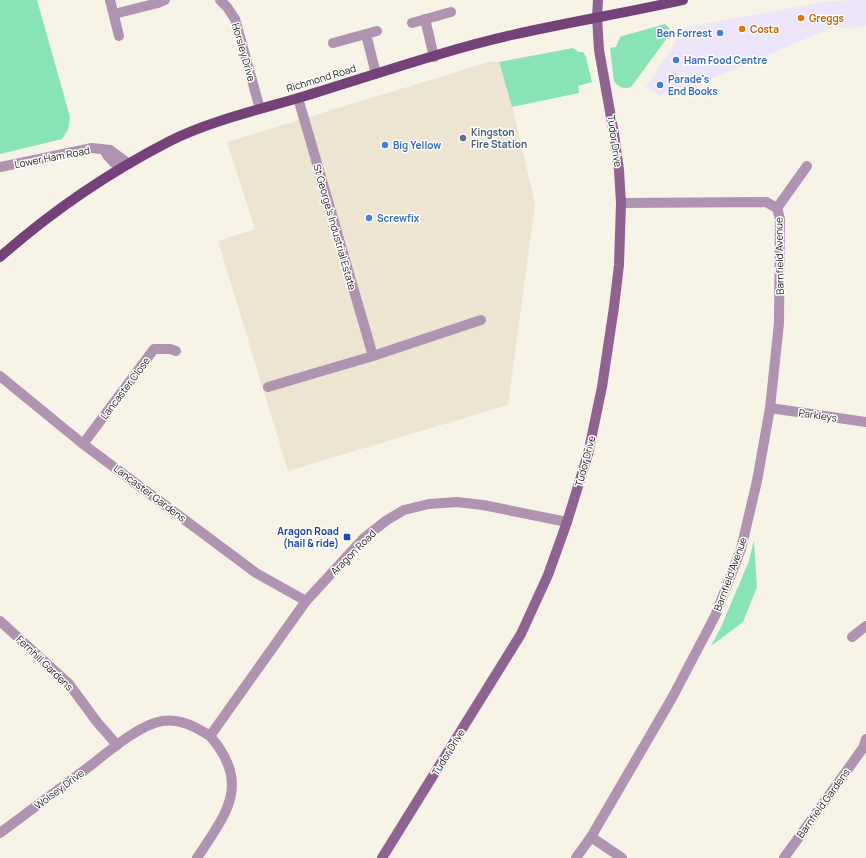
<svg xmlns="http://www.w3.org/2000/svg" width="866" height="858" viewBox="0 0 866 858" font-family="Manrope,sans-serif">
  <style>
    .commercial { fill: #ede5fa }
    .built { fill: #ede5d2 }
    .green { fill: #88e4b5 }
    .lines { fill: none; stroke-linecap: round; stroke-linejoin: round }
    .street { stroke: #b092b1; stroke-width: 10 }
    .secondary { stroke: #8e6391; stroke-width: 10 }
    .primary { stroke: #754179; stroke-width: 10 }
    .food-dot { fill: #e8710a; stroke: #fff; stroke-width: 1.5 }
    .shop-dot { fill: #3f7fe0; stroke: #fff; stroke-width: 1.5 }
    .service-dot { fill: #5c6f8a; stroke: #fff; stroke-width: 1.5 }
    .transit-dot { fill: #1a4fb4; stroke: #fff; stroke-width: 1.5 }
    .labels { text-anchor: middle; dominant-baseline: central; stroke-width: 3; stroke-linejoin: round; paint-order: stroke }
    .food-label { font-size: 10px; font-weight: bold; fill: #c56008; stroke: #fff; text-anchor: start }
    .shop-label { font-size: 10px; font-weight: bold; fill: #366cbe; stroke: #fff; text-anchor: start }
    .street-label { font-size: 10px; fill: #24221e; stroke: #fff }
    .service-label { font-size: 10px; font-weight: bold; fill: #4e5e75; stroke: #fff; text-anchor: start }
    .transit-label { font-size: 10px; font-weight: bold; fill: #164399; stroke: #fff; text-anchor: end }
  </style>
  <rect width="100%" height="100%" fill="#f7f3e7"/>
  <path class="commercial" d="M866,0V27L831,28L704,82L665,94L659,95L646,87L686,27L831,1Z"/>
  <path class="built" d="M489,62H499L514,114L535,204L508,405L288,471L218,241L255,229L227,142Z"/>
  <g class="green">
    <path d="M0,0H37L70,117L68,130L62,139L0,154Z"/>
    <path d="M665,24L669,28L670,34L631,87C624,89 619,88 614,81L610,48L616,47L620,37L626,35Z"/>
    <path d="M573,48L579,52H583L586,57L592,82L578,86L579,93L512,107L499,62Z"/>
    <path d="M754,540L757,587L743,622L711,646L721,627L749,561Z"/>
  </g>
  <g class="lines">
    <g class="street">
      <path d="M110,0L119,36"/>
      <path d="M220,0L227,7L235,19L260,109"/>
      <path d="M114,14L158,3L165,0"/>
      <path d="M425,19L434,57"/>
      <path d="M412,23L451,12"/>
      <path d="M366,34L376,74"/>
      <path d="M333,43L377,31"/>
      <path d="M298,98L373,356"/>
      <path d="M104,150L107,155L120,169"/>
      <path d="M0,167L92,148L110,150L129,164"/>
      <path d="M777,208L807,166"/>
      <path d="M0,376L83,444L256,573L306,601"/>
      <path d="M268,387L373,356L481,320"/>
      <path d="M770,408L866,422"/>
      <path d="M83,444L154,349H170L176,351"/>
      <path d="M0,621L69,684L97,722L117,745"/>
      <path d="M852,637L866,626"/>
      <path d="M0,833C30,811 60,788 90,766C109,751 139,725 162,721C180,718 196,727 210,736"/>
      <path d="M591,837L622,858"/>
      <path d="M197,858C226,814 252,784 210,736L306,601L364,538L387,520L404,510L429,504L457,502L483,505L567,522"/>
      <path d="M576,858L591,837L672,698L715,616L741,549L757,481L770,408L779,323L780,219L777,208L766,202L621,203"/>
      <path d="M784,858L863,748L866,739"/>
    </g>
    <path class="secondary" d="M382,858L521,634L548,575L567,522L588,454L602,387L614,307L619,265L621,203L619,170L614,134L599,50L597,17L598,0"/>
    <path class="primary" d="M0,257C51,212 108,173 168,142C209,121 262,109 305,96C374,75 442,51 512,35C569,22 626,13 683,0"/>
  </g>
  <g class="food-dot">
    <circle cx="801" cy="18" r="4"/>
    <circle cx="742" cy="29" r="4"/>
  </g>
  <g class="shop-dot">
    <circle cx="720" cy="33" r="4"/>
    <circle cx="676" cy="60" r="4"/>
    <circle cx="660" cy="85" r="4"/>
    <circle cx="385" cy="145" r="4"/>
    <circle cx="369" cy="218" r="4"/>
  </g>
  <circle class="service-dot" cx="463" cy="138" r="4"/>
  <rect class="transit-dot" x="343" y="533" width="8" height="8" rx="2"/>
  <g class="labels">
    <g class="food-label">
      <text x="809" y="18">Greggs</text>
      <text x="750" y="29">Costa</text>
    </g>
    <g class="shop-label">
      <text x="712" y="33" text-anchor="end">Ben Forrest</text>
      <text x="684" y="60">Ham Food Centre</text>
      <text x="668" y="79">Parade's<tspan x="668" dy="12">End Books</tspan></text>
      <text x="393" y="145">Big Yellow</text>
      <text x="377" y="218">Screwfix</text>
    </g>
    <g class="street-label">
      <text transform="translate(244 52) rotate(74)">Horsley Drive</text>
      <text transform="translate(321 78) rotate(-17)">Richmond Road</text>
      <text transform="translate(615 141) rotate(82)">Tudor Drive</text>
      <text transform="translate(52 157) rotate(-11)">Lower Ham Road</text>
      <text transform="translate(335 227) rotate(74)">St George's Industrial Estate</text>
      <text transform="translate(779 256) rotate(-91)">Barnfield Avenue</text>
      <text transform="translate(125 388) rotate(-53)">Lancaster Close</text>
      <text transform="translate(818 415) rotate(8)">Parkleys</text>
      <text transform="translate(585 461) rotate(-75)">Tudor Drive</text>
      <text transform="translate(150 493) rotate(37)">Lancaster Gardens</text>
      <text transform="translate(353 552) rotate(-45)">Aragon Road</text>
      <text transform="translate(730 574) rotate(-70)">Barnfield Avenue</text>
      <text transform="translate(45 663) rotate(44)">Fernhill Gardens</text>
      <text transform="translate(448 752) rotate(-58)">Tudor Drive</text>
      <text transform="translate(59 789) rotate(-37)">Wolsey Drive</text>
      <text transform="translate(823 803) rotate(-54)">Barnfield Gardens</text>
    </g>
    <g class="service-label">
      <text x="471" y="132">Kingston<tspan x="471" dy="12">Fire Station</tspan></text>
    </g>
    <g class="transit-label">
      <text x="339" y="531">Aragon Road<tspan x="339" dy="12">(hail &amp; ride)</tspan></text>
    </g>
  </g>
</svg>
